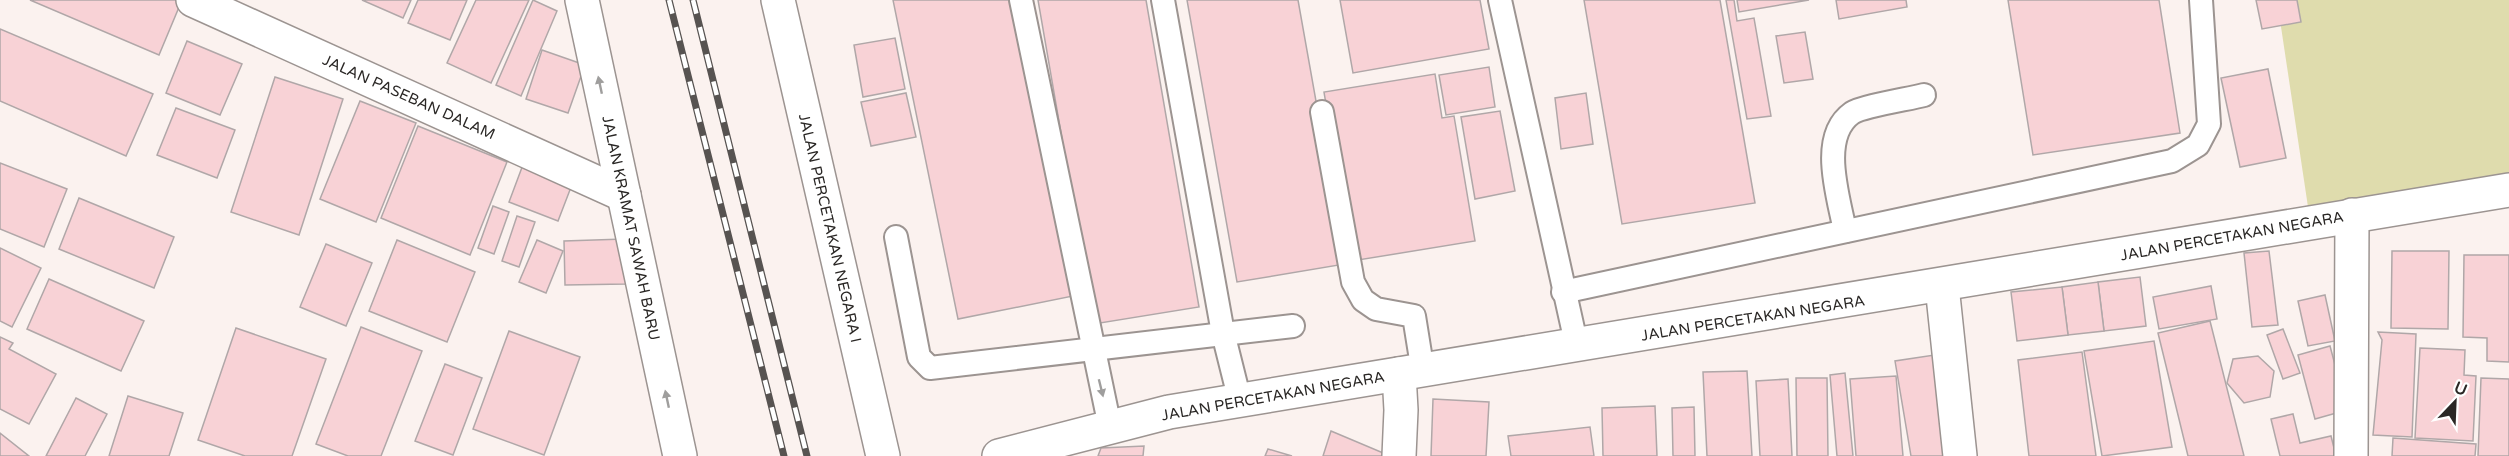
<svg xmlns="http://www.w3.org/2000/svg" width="2509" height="456" viewBox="0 0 2509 456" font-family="'Varela Round',sans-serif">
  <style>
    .green { fill: #dfdcad }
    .building { fill: #f8d2d6; stroke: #b0a7a8; stroke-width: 1.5 }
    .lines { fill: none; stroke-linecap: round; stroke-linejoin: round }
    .service-casing { stroke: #9c9491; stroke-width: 26 }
    .minor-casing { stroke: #9c9491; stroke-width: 36 }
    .tertiary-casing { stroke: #9c9491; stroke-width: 36 }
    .secondary-casing { stroke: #9c9491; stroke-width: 36 }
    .service { stroke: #fff; stroke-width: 22 }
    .minor { stroke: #fff; stroke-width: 33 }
    .tertiary { stroke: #fff; stroke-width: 33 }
    .secondary { stroke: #fff; stroke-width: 33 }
    .rail-casing { stroke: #575351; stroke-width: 7 }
    .rail { stroke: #fff; stroke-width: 4.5; stroke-dasharray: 14; stroke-linecap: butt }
    .oneway { fill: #9f9e9d }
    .labels { text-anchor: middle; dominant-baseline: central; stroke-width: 4.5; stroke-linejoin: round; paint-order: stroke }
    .street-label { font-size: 15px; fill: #2a2725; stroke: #fff }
  </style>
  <rect width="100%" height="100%" fill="#fbf2ef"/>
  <path class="green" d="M2277,0H2509V194L2311,227Z"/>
  <g class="building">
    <path d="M30,0H182L159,55Z"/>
    <path d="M362,0H411L403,18Z"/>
    <path d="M418,0H467L450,40L408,23Z"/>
    <path d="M476,0H529L491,83L447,63Z"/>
    <path d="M533,0L557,11L521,96L496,85Z"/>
    <path d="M893,0H1019L1078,295L958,319Z"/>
    <path d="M1038,0H1146L1199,307L1094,324Z"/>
    <path d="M1187,0H1298L1345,264L1237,282Z"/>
    <path d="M1340,0H1480L1489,49L1353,73Z"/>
    <path d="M1584,0H1720L1755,203L1622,224Z"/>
    <path d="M1726,0H1734L1737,21L1754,18L1771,116L1747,119Z"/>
    <path d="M1737,0H1809L1739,12Z"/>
    <path d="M1836,0H1906L1907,7L1839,19Z"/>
    <path d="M2008,0H2159L2180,133L2033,155Z"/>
    <path d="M2256,0H2297L2301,22L2262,29Z"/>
    <path d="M0,29L153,94L126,156L0,101Z"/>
    <path d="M1805,32L1813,79L1784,83L1776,36Z"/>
    <path d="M895,38L905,89L863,97L854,45Z"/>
    <path d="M187,41L242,64L220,115L166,93Z"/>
    <path d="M542,50L585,65L568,113L526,99Z"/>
    <path d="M1489,67L1495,107L1446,115L1439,75Z"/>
    <path d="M2268,69L2286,158L2240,167L2221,78Z"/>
    <path d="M1435,74L1442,118L1454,116L1475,241L1352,261L1324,92Z"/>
    <path d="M275,77L343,99L299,235L231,212Z"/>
    <path d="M906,93L916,137L871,146L861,102Z"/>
    <path d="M1586,93L1593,144L1561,149L1555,98Z"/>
    <path d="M360,101L416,123L376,222L320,199Z"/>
    <path d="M176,108L235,130L217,178L157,155Z"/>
    <path d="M1500,111L1515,191L1475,199L1461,117Z"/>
    <path d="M418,126L507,162L470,255L381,218Z"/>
    <path d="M524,162L573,182L558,221L509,202Z"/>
    <path d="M0,163L67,189L44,247L0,229Z"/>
    <path d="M79,198L174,237L154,288L59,249Z"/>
    <path d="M493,206L509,212L494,254L478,248Z"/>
    <path d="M517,216L535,222L519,267L502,261Z"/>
    <path d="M624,239L626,284L565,285L564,241Z"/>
    <path d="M397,240L475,272L447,342L369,311Z"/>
    <path d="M537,240L563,251L546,293L519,282Z"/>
    <path d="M326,244L372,263L346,326L300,307Z"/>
    <path d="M0,248L41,268L12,327L0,321Z"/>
    <path d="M2269,251L2278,325L2252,327L2244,253Z"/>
    <path d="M2392,251H2449L2448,329L2391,328Z"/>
    <path d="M2464,255H2509V362L2487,361V338L2463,337Z"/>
    <path d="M2140,277L2146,326L2104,331L2098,282Z"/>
    <path d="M49,279L144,321L121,371L27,329Z"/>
    <path d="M2098,282L2104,331L2068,335L2062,287Z"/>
    <path d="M2211,286L2217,319L2159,329L2153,297Z"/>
    <path d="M2062,287L2068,335L2017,341L2011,292Z"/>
    <path d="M2325,295L2335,341L2308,346L2298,301Z"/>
    <path d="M2210,321L2244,456H2188L2158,333Z"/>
    <path d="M361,327L422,351L381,456H348L316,444Z"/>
    <path d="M236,328L326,359L292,456H245L198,440Z"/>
    <path d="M2283,329L2300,373L2283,379L2267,335Z"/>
    <path d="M509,331L580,357L544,455L473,429Z"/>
    <path d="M2378,332L2416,334L2412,437L2373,435L2382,340Z"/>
    <path d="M0,337L13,343L9,349L56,374L29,424L0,409Z"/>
    <path d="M2154,341L2172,447L2102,456L2084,351Z"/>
    <path d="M2330,346L2347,410L2315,419L2298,355Z"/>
    <path d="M2420,348L2465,350L2464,375L2476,376L2473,441L2415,438Z"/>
    <path d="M2082,352L2096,456H2029L2018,360Z"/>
    <path d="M1941,354L1958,456H1911L1895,361Z"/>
    <path d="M2258,356L2274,371L2270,397L2244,403L2227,383L2233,359Z"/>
    <path d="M445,364L482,378L453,455L415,441Z"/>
    <path d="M1747,371L1752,456H1707L1703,372Z"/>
    <path d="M1845,373L1853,456H1837L1830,375Z"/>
    <path d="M1896,376L1903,456H1856L1850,379Z"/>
    <path d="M1796,378H1827L1828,456H1797Z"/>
    <path d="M2481,378L2509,379V456H2478Z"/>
    <path d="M1788,379L1792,456H1760L1756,381Z"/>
    <path d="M128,396L183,413L169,456H109Z"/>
    <path d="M76,398L107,414L85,456H46Z"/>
    <path d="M1433,399L1489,402L1486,456H1431Z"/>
    <path d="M1655,406L1657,456H1603L1602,408Z"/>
    <path d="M1694,407L1695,456H1673L1672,408Z"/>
    <path d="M2293,414L2300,443L2331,436L2336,456H2280L2271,419Z"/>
    <path d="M1590,427L1594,456H1511L1508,436Z"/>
    <path d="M1331,431L1388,455V456H1323Z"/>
    <path d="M0,433L29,456H0Z"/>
    <path d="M2393,438L2476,444L2475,456H2392Z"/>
    <path d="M1144,446L1143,456H1098L1101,448Z"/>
    <path d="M1268,449L1292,456H1265Z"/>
  </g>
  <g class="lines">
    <g class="service-casing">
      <g id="service">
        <path d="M1021,0L1110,427"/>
        <path d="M1163,0L1223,333L1240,401"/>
        <path d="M1500,0L1577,347"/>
        <path d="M1322,112L1353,282L1363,300L1376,309L1414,316L1423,372"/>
        <path d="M1845,231C1839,198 1818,137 1852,113C1863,106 1909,99 1924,95"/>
        <path d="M896,237L919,357L930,368L1293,326"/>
        <path d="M1563,292L2172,161L2198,145L2209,124L2201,0"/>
      </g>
    </g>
    <g class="minor-casing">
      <g id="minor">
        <path d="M193,0L624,195"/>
        <path d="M778,0L883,456"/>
        <path d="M1942,286L1960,456"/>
        <path d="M1399,456L1401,410L1399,374"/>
        <path d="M2351,456L2352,215"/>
      </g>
    </g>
    <g class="tertiary-casing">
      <path id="tertiary" d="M582,0L680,456"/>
    </g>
    <g class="secondary-casing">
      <path id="secondary" d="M999,456L1169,412L2509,190"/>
    </g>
    <use href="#service" class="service"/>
    <use href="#minor" class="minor"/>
    <use href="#tertiary" class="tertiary"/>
    <use href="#secondary" class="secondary"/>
    <g class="rail-casing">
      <g id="rail">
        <path d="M669,0L784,456"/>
        <path d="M693,0L807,456"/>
      </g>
    </g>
    <use href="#rail" class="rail"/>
  </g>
  <defs><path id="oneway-solid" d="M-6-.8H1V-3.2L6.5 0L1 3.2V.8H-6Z" transform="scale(1.5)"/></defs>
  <g class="oneway">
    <use href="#oneway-solid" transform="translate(600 85) rotate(-102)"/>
    <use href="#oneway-solid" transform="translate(1101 388) rotate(76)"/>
    <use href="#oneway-solid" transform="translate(667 399) rotate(-102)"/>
  </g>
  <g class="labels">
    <g class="street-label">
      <text transform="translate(409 97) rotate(24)">JALAN PASEBAN DALAM</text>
      <text transform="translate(631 228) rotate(78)">JALAN KRAMAT SAWAH BARU</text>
      <text transform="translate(830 228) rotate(77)">JALAN PERCETAKAN NEGARA I</text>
      <text transform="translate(2232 236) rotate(-10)">JALAN PERCETAKAN NEGARA</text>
      <text transform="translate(1753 318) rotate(-9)">JALAN PERCETAKAN NEGARA</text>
      <text transform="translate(1273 396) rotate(-10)">JALAN PERCETAKAN NEGARA</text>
    </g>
  </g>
  <g transform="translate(2455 402) rotate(23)" stroke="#ffffff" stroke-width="4.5" paint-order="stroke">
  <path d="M0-4.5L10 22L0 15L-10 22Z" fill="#2a2725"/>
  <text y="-9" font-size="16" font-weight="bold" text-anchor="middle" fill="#2a2725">U</text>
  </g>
</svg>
